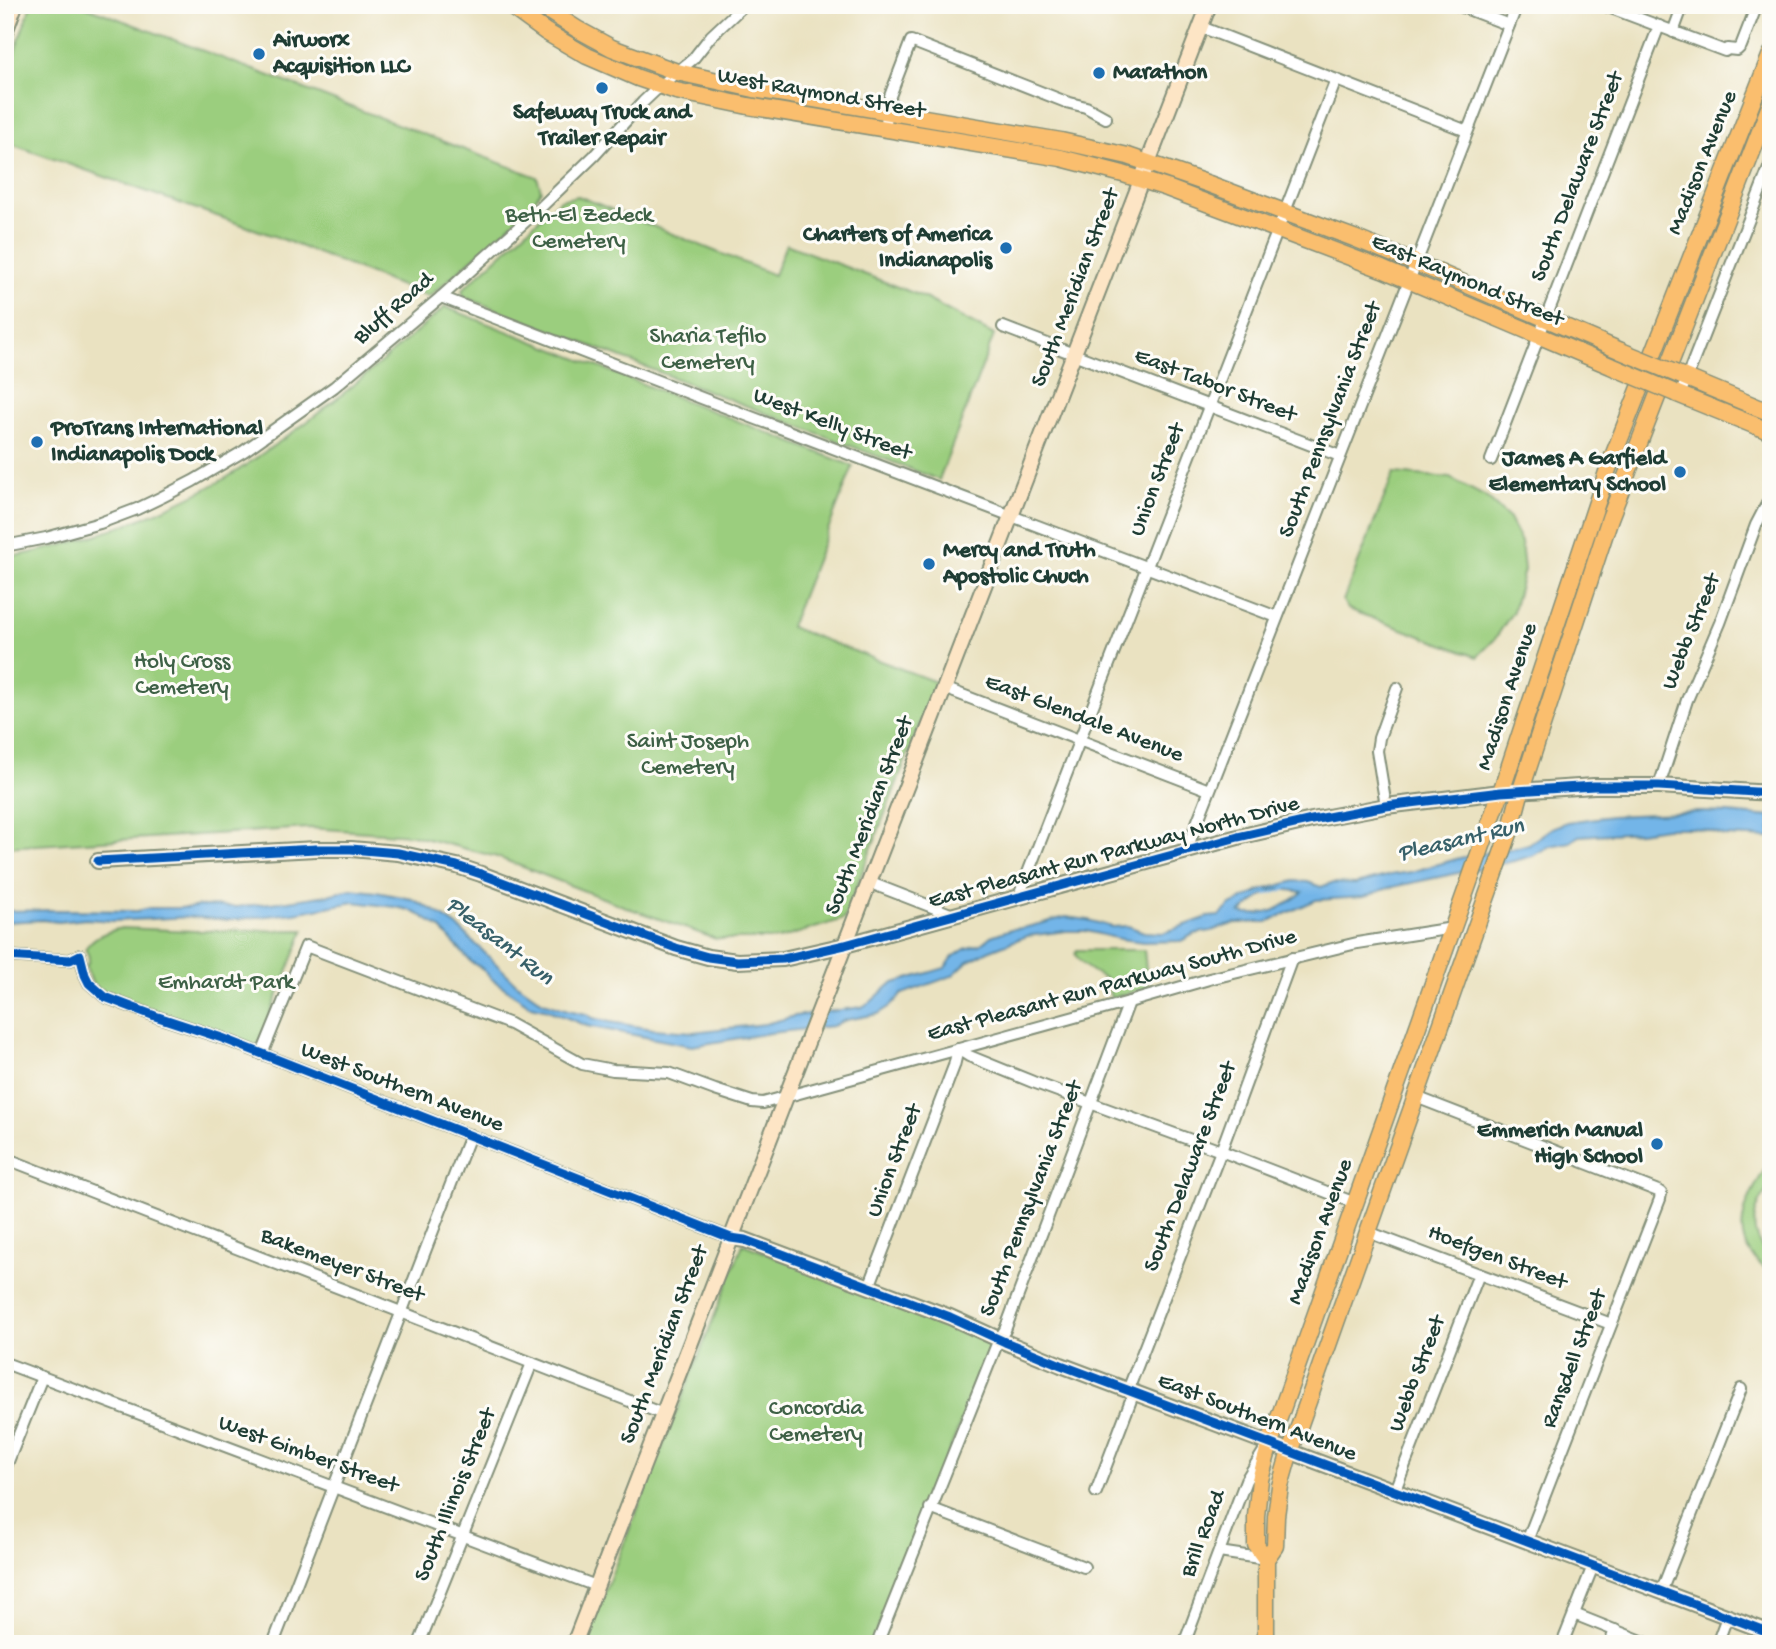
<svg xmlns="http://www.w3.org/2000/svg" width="1776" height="1649" viewBox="0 0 1776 1649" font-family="'Gochi Hand',sans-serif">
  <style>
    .green { fill: #9bce7e; stroke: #5d8659; stroke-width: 2 }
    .water { fill: #73b5e8; stroke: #49798e; stroke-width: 2; fill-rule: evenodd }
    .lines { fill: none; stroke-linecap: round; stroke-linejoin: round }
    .stream { stroke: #73b5e8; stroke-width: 2.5 }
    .street-casing { stroke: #84907a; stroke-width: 14 }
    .secondary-casing { stroke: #84907a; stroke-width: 18 }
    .primary-casing { stroke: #84907a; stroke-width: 19 }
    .street { stroke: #fff; stroke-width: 10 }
    .secondary { stroke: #fde5c5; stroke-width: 14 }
    .primary { stroke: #fabe6e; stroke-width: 16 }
    .primary-bridge-casing { stroke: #84907a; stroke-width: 19; stroke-linecap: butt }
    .primary-bridge { stroke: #fabe6e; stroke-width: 16 }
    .cycleway-casing { stroke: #fdfcf7; stroke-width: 13 }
    .cycleway { stroke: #0057b8; stroke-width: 9 }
    .poi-dot { fill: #1f6fb2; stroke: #fdfcf7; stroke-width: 2.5 }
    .labels { text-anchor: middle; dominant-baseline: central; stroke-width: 6; stroke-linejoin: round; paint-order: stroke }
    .poi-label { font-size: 23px; font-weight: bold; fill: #1f3d34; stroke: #fdfcf7; text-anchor: start }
    .street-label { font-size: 23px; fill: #1f3d34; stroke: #fdfcf7 }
    .park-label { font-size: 23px; fill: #3e6146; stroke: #fdfcf7 }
    .water-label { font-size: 24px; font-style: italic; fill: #38616a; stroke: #fdfcf7 }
  </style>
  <rect width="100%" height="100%" fill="#fdfcf7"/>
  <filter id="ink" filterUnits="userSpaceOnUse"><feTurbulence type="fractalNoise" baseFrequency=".0143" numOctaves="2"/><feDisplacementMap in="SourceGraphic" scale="14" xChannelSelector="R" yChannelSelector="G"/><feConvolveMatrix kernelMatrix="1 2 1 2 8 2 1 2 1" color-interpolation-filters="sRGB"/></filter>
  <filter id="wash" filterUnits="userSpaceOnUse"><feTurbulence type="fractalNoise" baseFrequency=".00686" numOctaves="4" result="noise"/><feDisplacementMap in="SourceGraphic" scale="28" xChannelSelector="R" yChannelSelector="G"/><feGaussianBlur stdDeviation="1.57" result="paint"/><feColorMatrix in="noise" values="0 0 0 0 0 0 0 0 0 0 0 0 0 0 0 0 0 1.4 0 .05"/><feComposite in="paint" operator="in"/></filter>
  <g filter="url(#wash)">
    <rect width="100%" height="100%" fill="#eae2c1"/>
    <g class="green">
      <path d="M31,5H82L537,177L541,190L529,209L429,297L274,236L5,142V80Z"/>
      <path d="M578,196L774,275L786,244L921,296L994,335L939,480L464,297L462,290L560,200Z"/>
      <path d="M445,307L853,466L790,627L936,682L844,919L779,939H716L631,909L497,857L412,835L309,828L5,847V558C83,544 156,517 226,478C240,470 253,460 266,451C330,408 387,357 445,307Z"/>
      <path d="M1394,473L1450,478L1486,497L1508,517L1521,542L1524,570L1513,611L1495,639L1477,657L1348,609L1343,601Z"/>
      <path d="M121,928L195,931L304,930L256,1049L94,987L86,967C90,960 90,956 85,949C94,935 105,933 121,928Z"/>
      <path d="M1077,950H1144L1148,988L1111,998L1106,979C1095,973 1080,966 1075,953Z"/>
      <path d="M1771,1159C1771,1166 1772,1175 1771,1182C1769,1188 1763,1195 1760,1202C1749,1222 1754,1243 1771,1258V1272C1720,1241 1748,1197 1771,1159Z"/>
      <path d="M743,1244L993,1342L872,1644H584Z"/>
    </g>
    <path class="water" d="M1701,812L1728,813L1771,817V838L1724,836L1707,830L1692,828H1665L1639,832L1579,836L1570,842L1550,846L1532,856L1514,861L1388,888L1364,897L1316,900L1267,922L1236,923L1211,931L1194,934L1181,941L1143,942L1120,939L1086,931H1066L1027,936L988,951L967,962L952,976L902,994L889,1007L878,1014L846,1020L833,1026L770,1033L692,1046L587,1026L548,1010L531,1006L493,980L480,967L471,962L441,929L422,916L409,910L395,907L354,902L294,913L230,920L191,917L113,921L86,919L58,922L42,920L5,922V911L58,910L137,911L150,908H187L200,906L236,907L288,901L328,895L351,889L376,892L412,899L435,911L457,926L516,983L543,1002L568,1010L586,1014L593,1018L610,1022L653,1029L693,1032L765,1024L795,1016L862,1007L873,1000L891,984L945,968L953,957L965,949L981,944L991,936L1011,929L1023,928L1066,917L1088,920L1112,927L1128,926L1144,932L1163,933L1208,917L1219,916L1231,905L1262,890L1295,881L1308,882L1321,887L1331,883L1356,884L1390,875L1411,872L1460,858L1518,847L1529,844L1552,828L1567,822L1611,816ZM1281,889L1303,892C1282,908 1267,918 1240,913L1260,897L1272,890Z"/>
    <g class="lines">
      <path class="stream" d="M1266,894L1286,889"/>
    </g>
  </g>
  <g filter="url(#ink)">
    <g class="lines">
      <g class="street-casing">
        <g id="street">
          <path d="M1457,5L1509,25"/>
          <path d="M1603,5L1725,51"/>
          <path d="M1201,27L1467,131"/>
          <path d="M1673,32L1683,5"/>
          <path d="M1727,49L1737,50L1741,46L1757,5"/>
          <path d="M885,129L890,96L911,41L1066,102L1086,107L1106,118"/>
          <path d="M441,297L704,399L1277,617"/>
          <path d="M1003,327L1340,456"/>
          <path d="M1680,395L1771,163"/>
          <path d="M1491,460L1659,26"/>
          <path d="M5,546L46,538L100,523L137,509L162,497L193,481L244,451L334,387L441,297L538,210L594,156L643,102L660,86L693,59L711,36L744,5"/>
          <path d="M944,688L1209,790"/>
          <path d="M1659,786L1687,700L1720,623L1756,525L1771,496"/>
          <path d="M1386,806L1377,751L1379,738L1397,688"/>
          <path d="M1186,851L1517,5"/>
          <path d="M868,882L953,915"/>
          <path d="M1019,896L1336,80"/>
          <path d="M5,956L70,960L80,955L85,975L89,983L105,997L155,1016L222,1038L731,1238"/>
          <path d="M262,1054L306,946L510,1024L582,1064L613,1070L669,1073L715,1090L752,1102L763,1103L1129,1002L1209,979L1357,943L1453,928"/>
          <path d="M1416,1097L1658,1191L1661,1193L1660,1199L1527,1541"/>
          <path d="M5,1158L663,1414"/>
          <path d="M1368,1232L1611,1324"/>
          <path d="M869,1287L954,1066L958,1049L969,1056L1033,1082L1221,1151L1355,1203"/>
          <path d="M5,1363L596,1586"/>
          <path d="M1128,1390L1221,1151L1292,958"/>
          <path d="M5,1469L42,1377"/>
          <path d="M1395,1490L1479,1274"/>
          <path d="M1096,1492L1134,1392"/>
          <path d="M930,1508L1084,1567"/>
          <path d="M1219,1552L1266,1559"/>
          <path d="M1661,1592L1741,1389"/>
          <path d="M1574,1614L1649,1644"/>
          <path d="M273,1644L470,1135"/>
          <path d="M419,1644L532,1363"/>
          <path d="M877,1644L999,1339L1005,1330L1129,1002"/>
          <path d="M1184,1644L1246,1480L1264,1451"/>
          <path d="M1562,1644L1593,1566"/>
          <path d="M1610,1644L1615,1630"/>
          <path d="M1717,1644L1727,1617"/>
        </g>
      </g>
      <g class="secondary-casing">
        <g id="secondary">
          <path d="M5,32L15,5"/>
          <path d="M98,861L316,849H351L398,853L457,866L481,874L676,948L708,957L737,961L783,959L845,945L1238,837L1312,820L1386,806L1501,792L1594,786H1659L1771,793"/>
          <path d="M731,1238L745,1240L950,1317L1005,1342L1061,1365L1771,1633"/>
          <path d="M574,1644L1209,5"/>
        </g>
      </g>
      <g class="primary-casing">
        <g id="primary">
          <path d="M509,5L546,32L587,56L638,78L676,91L748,106L1061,158L1123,174L1167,188L1382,269L1613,367"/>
          <path d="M539,5L577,29L612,48L677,72L754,89L1061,141L1128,156L1209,184L1354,238L1433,270L1621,351"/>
          <path d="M1682,376L1771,413"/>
          <path d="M1675,393L1771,432"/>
          <path d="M1266,1559L1256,1545V1516L1260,1480L1270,1443L1501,792L1608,469L1771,54"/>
          <path d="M1266,1644V1559L1275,1546L1276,1516L1280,1486L1288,1458L1511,828L1521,790L1610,518L1771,103"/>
        </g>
      </g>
      <use href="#street" class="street"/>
      <use href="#secondary" class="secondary"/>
      <use href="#primary" class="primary"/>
      <g class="primary-bridge-casing">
        <g id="primary-bridge">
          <path d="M1621,351L1682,376"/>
          <path d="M1613,367L1675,393"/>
        </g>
      </g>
      <use href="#primary-bridge" class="primary-bridge"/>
      <g class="cycleway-casing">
        <g id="cycleway">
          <path d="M98,861L316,849H351L398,853L457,866L481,874L676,948L708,957L737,961L783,959L845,945L1238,837L1312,820L1386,806L1501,792L1594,786H1659L1771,793"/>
          <path d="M5,956L70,960L80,955L85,975L89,983L105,997L155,1016L222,1038L731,1238L745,1240L950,1317L1005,1342L1061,1365L1771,1633"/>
        </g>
      </g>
      <use href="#cycleway" class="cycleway"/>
    </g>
  </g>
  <g class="poi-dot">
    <circle cx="259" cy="54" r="7"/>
    <circle cx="1099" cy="73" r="7"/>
    <circle cx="602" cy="88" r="7"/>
    <circle cx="1006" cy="248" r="7"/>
    <circle cx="37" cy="442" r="7"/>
    <circle cx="1680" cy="472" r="7"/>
    <circle cx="929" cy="564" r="7"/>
    <circle cx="1657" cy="1144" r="7"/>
  </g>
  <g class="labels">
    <g class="poi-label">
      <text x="273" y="41">Airworx<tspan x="273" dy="26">Acquisition LLC</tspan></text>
      <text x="1113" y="73">Marathon</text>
      <text x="602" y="113" text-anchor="middle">Safeway Truck and<tspan x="602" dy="26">Trailer Repair</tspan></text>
      <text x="992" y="235" text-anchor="end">Charters of America<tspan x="992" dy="26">Indianapolis</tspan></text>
      <text x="51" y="429">ProTrans International<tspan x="51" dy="26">Indianapolis Dock</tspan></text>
      <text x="1666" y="459" text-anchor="end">James A Garfield<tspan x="1666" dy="26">Elementary School</tspan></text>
      <text x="943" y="551">Mercy and Truth<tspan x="943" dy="26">Apostolic Chuch</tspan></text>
      <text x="1643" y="1131" text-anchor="end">Emmerich Manual<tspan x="1643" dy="26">High School</tspan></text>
    </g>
    <g class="street-label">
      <text transform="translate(821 94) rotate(10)">West Raymond Street</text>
      <text transform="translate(1703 163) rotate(-68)">Madison Avenue</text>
      <text transform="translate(1578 177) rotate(-69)">South Delaware Street</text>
      <text transform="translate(1467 281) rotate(23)">East Raymond Street</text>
      <text transform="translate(1076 288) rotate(-69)">South Meridian Street</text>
      <text transform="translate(394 309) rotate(-41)">Bluff Road</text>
      <text transform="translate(1215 386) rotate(21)">East Tabor Street</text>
      <text transform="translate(1331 420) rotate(-69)">South Pennsylvania Street</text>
      <text transform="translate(832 425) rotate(21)">West Kelly Street</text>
      <text transform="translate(1158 480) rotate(-69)">Union Street</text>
      <text transform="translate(1692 632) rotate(-68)">Webb Street</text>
      <text transform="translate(1508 697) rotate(-72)">Madison Avenue</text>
      <text transform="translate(1084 719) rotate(21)">East Glendale Avenue</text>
      <text transform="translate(870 816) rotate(-69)">South Meridian Street</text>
      <text transform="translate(1114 853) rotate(-15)">East Pleasant Run Parkway North Drive</text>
      <text transform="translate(1112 986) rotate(-15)">East Pleasant Run Parkway South Drive</text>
      <text transform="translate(402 1088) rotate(21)">West Southern Avenue</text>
      <text transform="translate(895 1161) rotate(-69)">Union Street</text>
      <text transform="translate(1191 1167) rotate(-69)">South Delaware Street</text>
      <text transform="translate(1032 1199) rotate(-69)">South Pennsylvania Street</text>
      <text transform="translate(1321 1232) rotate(-70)">Madison Avenue</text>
      <text transform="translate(1497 1258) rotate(21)">Hoefgen Street</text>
      <text transform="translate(342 1266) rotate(21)">Bakemeyer Street</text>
      <text transform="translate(665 1345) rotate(-69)">South Meridian Street</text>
      <text transform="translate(1575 1359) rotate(-69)">Ransdell Street</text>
      <text transform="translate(1418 1374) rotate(-69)">Webb Street</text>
      <text transform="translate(1257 1418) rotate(21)">East Southern Avenue</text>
      <text transform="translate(308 1455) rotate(20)">West Gimber Street</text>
      <text transform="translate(456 1495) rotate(-68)">South Illinois Street</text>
      <text transform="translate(1204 1534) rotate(-69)">Brill Road</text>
    </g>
    <g class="park-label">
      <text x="579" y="216">Beth-El Zedeck<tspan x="579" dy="26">Cemetery</tspan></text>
      <text x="708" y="337">Sharia Tefilo<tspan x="708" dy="26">Cemetery</tspan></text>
      <text x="182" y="662">Holy Cross<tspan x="182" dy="26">Cemetery</tspan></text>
      <text x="688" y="742">Saint Joseph<tspan x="688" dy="26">Cemetery</tspan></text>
      <text x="226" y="983">Emhardt Park</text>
      <text x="816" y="1409">Concordia<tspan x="816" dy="26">Cemetery</tspan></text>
    </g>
    <g class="water-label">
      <text transform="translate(1461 841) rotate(-13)">Pleasant Run</text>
      <text transform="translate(499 942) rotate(38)">Pleasant Run</text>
    </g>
  </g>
  <rect width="1776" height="1649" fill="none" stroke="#fdfcf7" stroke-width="28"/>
</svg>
